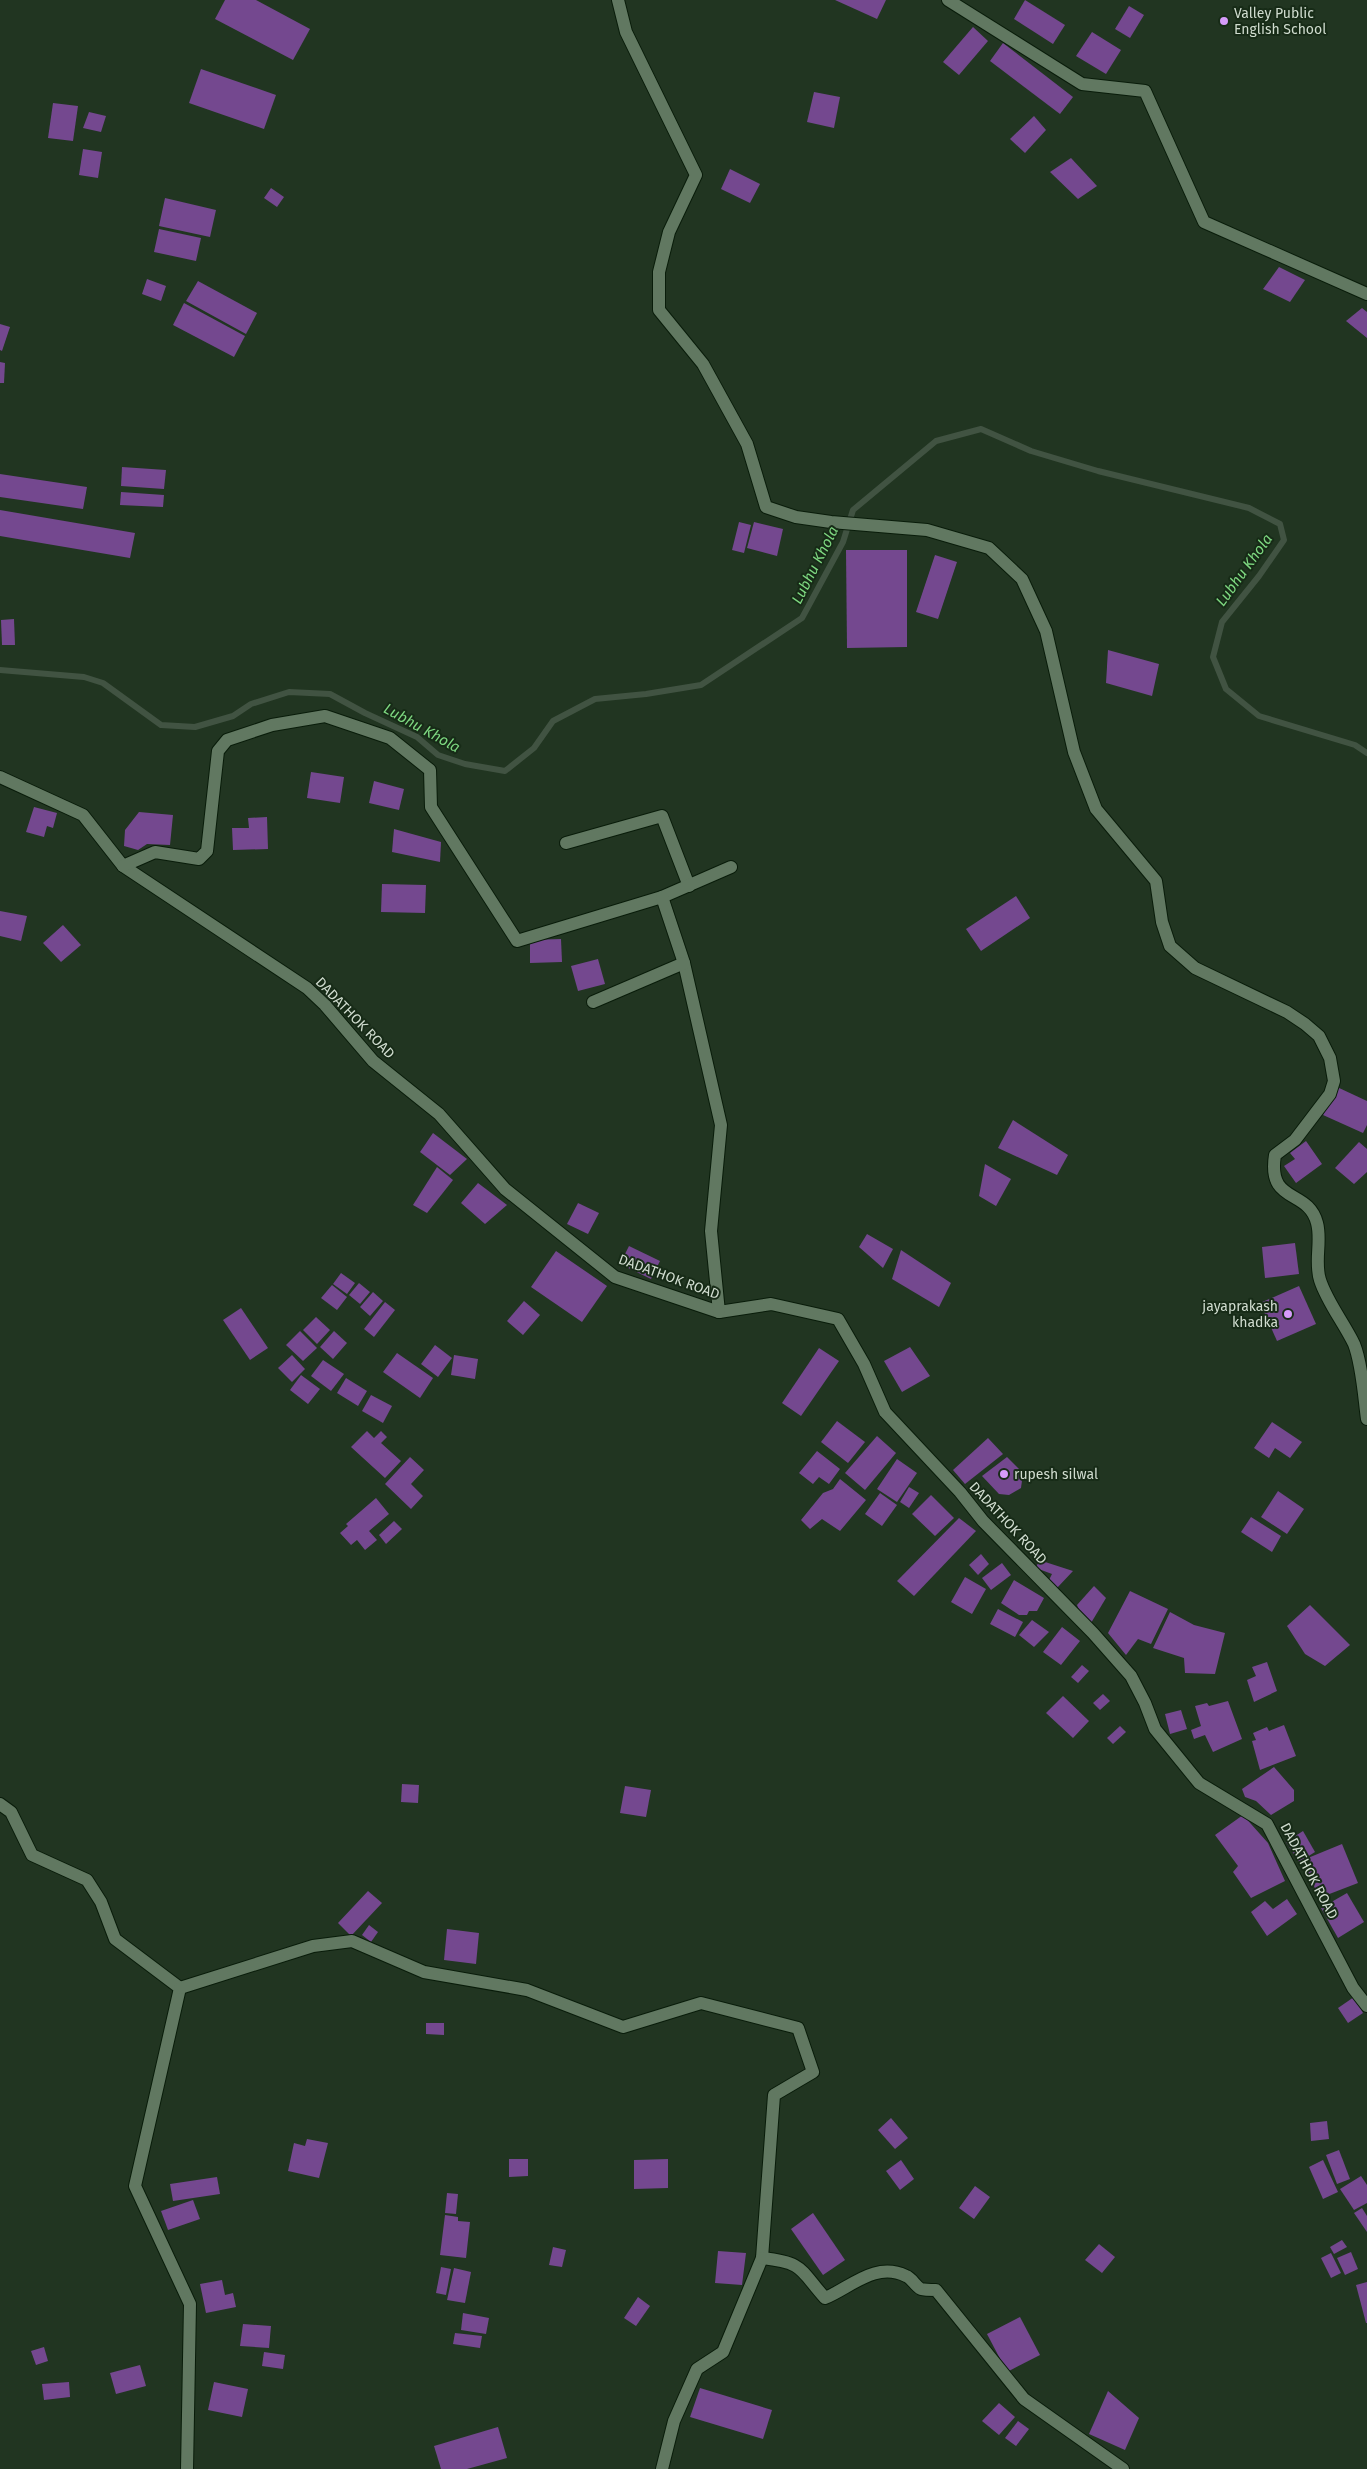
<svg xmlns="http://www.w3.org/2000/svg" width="1367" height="2469" viewBox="0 0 1367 2469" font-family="'Fira Sans',sans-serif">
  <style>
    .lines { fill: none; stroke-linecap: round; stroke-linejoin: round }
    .stream { stroke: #415342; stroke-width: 6 }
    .building { fill: #74488f }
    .minor-casing { stroke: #091c0a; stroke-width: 14 }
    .minor { stroke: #617861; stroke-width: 12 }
    .poi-dot { fill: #d69bfa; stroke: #172b17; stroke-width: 2 }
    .labels { text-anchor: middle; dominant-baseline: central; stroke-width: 4; stroke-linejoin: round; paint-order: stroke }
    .poi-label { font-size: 14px; fill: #d0dccf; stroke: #172b17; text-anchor: start }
    .street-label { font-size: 14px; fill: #d0dccf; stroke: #172b17 }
    .water-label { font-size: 15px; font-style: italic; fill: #7ed881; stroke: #172b17 }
  </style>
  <rect width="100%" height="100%" fill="#213521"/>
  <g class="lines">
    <path class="stream" d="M0,670L84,677L103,683L161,725L195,727L233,716L251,704L289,692L330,694L365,713L417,737L438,755L465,764L505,771L534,748L553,721L595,699L646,694L701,685L802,618L843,542L853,510L936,441L981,429L1031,451L1098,471L1249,508L1280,524L1284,540L1259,576L1222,622L1213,657L1226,689L1259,716L1355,745L1367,753"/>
  </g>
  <g class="building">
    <path d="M225,0H256L310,29L293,60L215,19Z"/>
    <path d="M835,0H886L877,19Z"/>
    <path d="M1025,0L1065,25L1053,44L1014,19Z"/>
    <path d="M1129,6L1144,15L1130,38L1115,29Z"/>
    <path d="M973,27L988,41L959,75L943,62Z"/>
    <path d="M1092,32L1121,50L1106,74L1076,56Z"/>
    <path d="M1003,43L1073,97L1060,114L990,61Z"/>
    <path d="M201,69L276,95L264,129L189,103Z"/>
    <path d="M814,92L840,97L834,128L807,122Z"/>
    <path d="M53,103L78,106L73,141L48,138Z"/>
    <path d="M89,112L106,116L101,132L83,128Z"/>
    <path d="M1034,116L1046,130L1025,153L1010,139Z"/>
    <path d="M83,149L102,152L98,178L79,175Z"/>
    <path d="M1071,158L1097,186L1078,199L1050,172Z"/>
    <path d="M730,169L760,184L750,203L721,189Z"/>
    <path d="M271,188L284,197L277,207L264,198Z"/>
    <path d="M165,198L216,210L210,237L159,226Z"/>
    <path d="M159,229L201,238L196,261L154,252Z"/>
    <path d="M1279,267L1305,280L1290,302L1263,289Z"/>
    <path d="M147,279L166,286L161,301L142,294Z"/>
    <path d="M198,281L257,313L246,334L186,301Z"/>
    <path d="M184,303L245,336L234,357L173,325Z"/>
    <path d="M1362,308L1367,312V338L1346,321Z"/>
    <path d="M0,324L10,327L2,351L0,350Z"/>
    <path d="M0,362L5,363L4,383H0Z"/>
    <path d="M122,467L166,470L164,489L121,486Z"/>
    <path d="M0,474L87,487L83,509L0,497Z"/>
    <path d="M121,492L164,495L163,507L120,505Z"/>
    <path d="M0,510L135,533L130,558L0,536Z"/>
    <path d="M739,522L751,525L744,553L732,550Z"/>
    <path d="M754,522L783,529L777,556L747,548Z"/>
    <path d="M846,550H907V647L847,648Z"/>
    <path d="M935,555L957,562L938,619L916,612Z"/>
    <path d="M14,619L15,645H2L1,620Z"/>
    <path d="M1108,650L1159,664L1152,696L1106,683Z"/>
    <path d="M311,772L344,777L340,803L307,798Z"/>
    <path d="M374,781L404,789L399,810L369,803Z"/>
    <path d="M34,807L57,813L53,828L47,826L44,837L26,832Z"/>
    <path d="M139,812L173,815L170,845L147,844L138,850L124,846L125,830Z"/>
    <path d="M267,817L268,849L233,850L232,828H249L248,818Z"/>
    <path d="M394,829L441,842L440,862L392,852Z"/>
    <path d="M382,884L426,885L425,913L381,912Z"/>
    <path d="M1016,896L1030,918L981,951L966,929Z"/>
    <path d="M0,911L27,916L21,941L0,936Z"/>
    <path d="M63,925L81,945L61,962L43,943Z"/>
    <path d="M561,939L562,962L530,963V940Z"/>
    <path d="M598,959L605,984L578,991L571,966Z"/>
    <path d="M1337,1087L1367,1101V1125L1363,1133L1323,1115Z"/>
    <path d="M1013,1120L1068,1155L1057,1175L998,1148Z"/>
    <path d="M433,1133L467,1159L450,1175L420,1152Z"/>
    <path d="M1306,1141L1322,1164L1296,1183L1284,1166L1295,1159L1290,1153Z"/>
    <path d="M1359,1142L1367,1149V1172L1354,1184L1335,1168Z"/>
    <path d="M985,1164L1011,1179L996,1206L979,1196Z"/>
    <path d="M437,1167L453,1180L427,1213L413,1205Z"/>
    <path d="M478,1183L507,1205L485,1224L461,1203Z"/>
    <path d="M578,1203L599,1213L588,1234L567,1224Z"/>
    <path d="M867,1234L893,1249L883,1268L859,1247Z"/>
    <path d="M1295,1243L1299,1274L1265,1278L1262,1247Z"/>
    <path d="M629,1246L660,1261L651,1279L620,1264Z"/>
    <path d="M901,1250L951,1283L939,1307L892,1279Z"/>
    <path d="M556,1251L607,1286L582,1322L531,1287Z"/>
    <path d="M341,1273L355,1283L347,1294L333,1284Z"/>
    <path d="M359,1283L370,1292L360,1304L349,1295Z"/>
    <path d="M332,1285L347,1297L337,1310L321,1298Z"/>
    <path d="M1299,1286L1316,1324L1277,1341L1260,1303Z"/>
    <path d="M373,1292L383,1301L370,1316L360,1307Z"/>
    <path d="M524,1301L540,1315L523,1335L507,1321Z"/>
    <path d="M385,1302L395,1310L374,1337L364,1329Z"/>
    <path d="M241,1308L268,1348L250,1360L223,1320Z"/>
    <path d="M316,1317L330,1330L317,1344L303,1330Z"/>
    <path d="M300,1331L317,1348L303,1361L286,1345Z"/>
    <path d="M334,1331L347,1343L333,1359L320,1347Z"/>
    <path d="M435,1345L452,1358L438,1377L421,1364Z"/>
    <path d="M910,1347L930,1376L902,1392L884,1361Z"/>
    <path d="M819,1348L839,1361L801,1416L782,1403Z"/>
    <path d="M397,1353L433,1378L420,1398L383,1372Z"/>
    <path d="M292,1355L305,1369L292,1382L278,1368Z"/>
    <path d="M454,1355L478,1359L475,1379L451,1375Z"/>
    <path d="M323,1360L344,1374L331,1391L311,1376Z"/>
    <path d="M301,1375L320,1389L308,1404L290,1390Z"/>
    <path d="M346,1378L367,1391L358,1406L337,1393Z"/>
    <path d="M371,1395L392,1406L383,1423L362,1411Z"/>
    <path d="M837,1421L865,1442L848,1463L821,1442Z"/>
    <path d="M1272,1422L1302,1442L1290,1458L1275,1448L1269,1458L1254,1448Z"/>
    <path d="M367,1431L374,1438L381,1431L387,1437L381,1443L401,1461L385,1478L351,1447Z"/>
    <path d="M877,1436L896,1453L865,1490L845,1473Z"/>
    <path d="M988,1438L1003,1454L965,1484L953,1470Z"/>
    <path d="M817,1451L840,1469L829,1484L819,1477L813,1484L799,1473Z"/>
    <path d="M410,1457L424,1470L411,1484L423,1496L411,1509L385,1484Z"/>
    <path d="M1007,1457L1023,1473L1021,1488L1009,1495L999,1494L982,1476Z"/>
    <path d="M897,1459L917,1473L897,1502L877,1489Z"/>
    <path d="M840,1479L866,1500L840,1531L822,1519L810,1529L801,1520L823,1493L833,1489Z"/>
    <path d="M909,1487L919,1493L909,1508L900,1502Z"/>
    <path d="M1278,1491L1304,1509L1287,1534L1261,1517Z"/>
    <path d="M880,1493L897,1505L882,1526L865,1514Z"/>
    <path d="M931,1495L954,1518L935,1536L912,1514Z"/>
    <path d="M376,1498L389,1514L369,1531L377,1540L365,1550L357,1540L351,1545L340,1533L348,1526L346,1524Z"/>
    <path d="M1251,1517L1281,1536L1272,1552L1241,1532Z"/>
    <path d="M959,1518L976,1531L914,1596L897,1581Z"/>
    <path d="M394,1521L402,1529L386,1544L379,1535Z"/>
    <path d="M981,1554L989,1564L978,1575L969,1565Z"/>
    <path d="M1039,1560L1073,1571L1057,1588L1048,1582L1052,1574L1036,1568Z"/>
    <path d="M1002,1563L1011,1575L991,1590L982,1578Z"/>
    <path d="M965,1577L986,1589L972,1614L951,1602Z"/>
    <path d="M1014,1580L1044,1598L1037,1611H1029L1027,1615H1019L1001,1603Z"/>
    <path d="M1094,1586L1106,1598L1091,1623L1081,1615L1077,1605Z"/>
    <path d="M1130,1591L1168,1609L1151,1644L1138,1639L1126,1655L1108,1633Z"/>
    <path d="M1310,1605L1350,1645L1325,1666L1305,1654L1287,1626Z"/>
    <path d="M998,1609L1023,1622L1015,1637L990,1624Z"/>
    <path d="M1170,1612L1194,1625L1225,1633L1215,1674L1185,1673L1184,1658L1153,1648Z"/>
    <path d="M1032,1620L1049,1632L1034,1647L1019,1635Z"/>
    <path d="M1062,1627L1080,1641L1061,1665L1043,1652Z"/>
    <path d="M1267,1662L1277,1691L1254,1702L1247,1680L1256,1676L1252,1667Z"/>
    <path d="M1082,1665L1089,1671L1078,1683L1071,1677Z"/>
    <path d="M1103,1694L1110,1701L1100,1710L1093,1703Z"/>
    <path d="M1063,1696L1089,1721L1073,1738L1046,1713Z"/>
    <path d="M1228,1701L1242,1739L1213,1752L1205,1735L1194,1739L1191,1730L1201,1726L1195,1706L1207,1703L1209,1706Z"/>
    <path d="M1181,1710L1187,1729L1170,1734L1165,1714Z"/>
    <path d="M1284,1725L1296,1756L1260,1770L1252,1741L1256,1740L1253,1733L1267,1727L1269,1731Z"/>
    <path d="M1120,1726L1126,1732L1113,1744L1107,1738Z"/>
    <path d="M1274,1767L1294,1790V1801L1271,1815L1256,1801L1245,1797L1242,1789Z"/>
    <path d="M402,1784L419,1785L418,1803L401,1802Z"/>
    <path d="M625,1786L651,1790L646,1817L620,1813Z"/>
    <path d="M1243,1815L1268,1843L1285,1881L1251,1898L1233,1872L1238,1866L1215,1835Z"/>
    <path d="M1303,1831L1315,1852L1299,1862L1286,1842Z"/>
    <path d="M1342,1844L1358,1883L1319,1898L1303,1860Z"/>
    <path d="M368,1891L382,1903L351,1936L338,1923Z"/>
    <path d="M1347,1893L1364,1922L1338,1938L1321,1908Z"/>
    <path d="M1287,1899L1297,1914L1267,1936L1251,1912L1265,1901L1273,1909Z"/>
    <path d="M369,1925L378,1932L371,1942L362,1935Z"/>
    <path d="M447,1929L479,1933L476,1964L444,1960Z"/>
    <path d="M1354,1997L1363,2013L1348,2023L1338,2008Z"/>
    <path d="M426,2023H444V2035L426,2034Z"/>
    <path d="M891,2118L908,2138L895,2149L878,2130Z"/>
    <path d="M1327,2121L1329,2139L1311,2141L1310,2123Z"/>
    <path d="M307,2139L328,2143L319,2178L288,2171L294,2143L305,2146Z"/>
    <path d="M1339,2150L1350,2179L1337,2184L1326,2155Z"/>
    <path d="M509,2159H528V2176L509,2177Z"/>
    <path d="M668,2159V2188L634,2189V2160Z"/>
    <path d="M901,2160L914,2179L900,2190L886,2171Z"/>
    <path d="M1323,2160L1338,2192L1323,2199L1309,2167Z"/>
    <path d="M1361,2176L1367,2185V2203L1354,2210L1340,2189Z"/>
    <path d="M217,2177L220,2194L173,2201L170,2184Z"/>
    <path d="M975,2186L990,2197L974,2219L959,2208Z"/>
    <path d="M447,2193L458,2194L456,2214L445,2213Z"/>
    <path d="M193,2200L200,2219L168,2230L161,2211Z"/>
    <path d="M1362,2208L1367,2216V2232L1354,2213Z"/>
    <path d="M813,2213L845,2260L823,2275L791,2229Z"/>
    <path d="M445,2215L458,2217V2221L470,2222L466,2258L440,2255Z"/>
    <path d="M1342,2240L1347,2247L1334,2254L1330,2247Z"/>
    <path d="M1099,2244L1115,2257L1102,2273L1085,2260Z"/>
    <path d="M553,2247L566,2250L562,2267L549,2265Z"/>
    <path d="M718,2251L746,2253L742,2285L715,2283Z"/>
    <path d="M1351,2252L1358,2269L1345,2275L1337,2258Z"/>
    <path d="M1331,2253L1341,2273L1331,2278L1321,2258Z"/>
    <path d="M441,2267L451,2269L446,2295L436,2293Z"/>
    <path d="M454,2268L471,2272L465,2303L447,2300Z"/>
    <path d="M222,2280L225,2295L233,2293L236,2307L206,2313L200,2284Z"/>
    <path d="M1367,2282V2323H1366L1356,2285Z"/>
    <path d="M638,2297L650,2306L636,2326L624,2318Z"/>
    <path d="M463,2313L489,2318L486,2334L461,2330Z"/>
    <path d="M1020,2317L1040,2355L1007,2372L987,2334Z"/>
    <path d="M243,2324L271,2326L269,2348L240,2346Z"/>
    <path d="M455,2333L482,2336L480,2348L453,2344Z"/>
    <path d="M44,2347L48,2361L36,2365L31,2351Z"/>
    <path d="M264,2352L285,2355L283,2369L262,2366Z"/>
    <path d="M140,2365L146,2386L116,2394L110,2373Z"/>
    <path d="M69,2382L70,2397L44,2400L42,2384Z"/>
    <path d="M214,2382L248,2389L242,2417L208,2410Z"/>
    <path d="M700,2388L772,2410L763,2439L690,2417Z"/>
    <path d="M1108,2391L1139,2418L1125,2450L1089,2434Z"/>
    <path d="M999,2403L1015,2417L999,2435L982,2421Z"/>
    <path d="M1018,2421L1029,2429L1016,2446L1005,2438Z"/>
    <path d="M498,2427L507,2458L467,2469H441L434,2446Z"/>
  </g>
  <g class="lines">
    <g class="minor-casing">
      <g id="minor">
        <path d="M618,0L626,32L696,175L669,232L659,272V310L703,364L747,444L766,507L796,517L831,522L927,530L989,548L1022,579L1046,631L1074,752L1096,809L1156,881L1162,922L1170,946L1195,968L1287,1012L1305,1024L1319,1036L1330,1058L1334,1081L1330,1094L1295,1140L1275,1155C1267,1205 1308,1188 1317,1223C1322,1241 1314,1262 1320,1280C1327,1302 1344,1323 1354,1344C1362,1364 1364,1397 1367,1419"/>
        <path d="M948,0L1082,84L1145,91L1204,222L1367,294"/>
        <path d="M0,777L83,815L123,866L307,988L325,1005L373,1061L439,1114L505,1189L615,1277L719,1312L771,1304L838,1319L864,1364L885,1412L960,1492L983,1521L1093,1633L1131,1676L1145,1703L1155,1729L1199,1783L1267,1824L1353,1988L1367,2006"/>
        <path d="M566,843L662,816L689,886"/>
        <path d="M123,866L155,852L199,859L207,851L218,751L227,740L272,725L325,716L390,738L430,770L431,807L517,941L662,897L731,867"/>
        <path d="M662,897L684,963L721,1125L711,1231L719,1312"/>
        <path d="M593,1002L684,963"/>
        <path d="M0,1804L11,1812L32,1855L87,1880L101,1902L115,1939L180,1988L135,2186L190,2304L187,2469"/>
        <path d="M180,1988L313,1946L352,1941L424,1972L527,1990L623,2027L701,2003L798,2028L813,2072L774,2095L762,2258L723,2352L697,2369L674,2421L662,2469"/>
        <path d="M762,2258C805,2263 799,2269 825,2298C850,2288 875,2261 906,2276C912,2278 915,2286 921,2289C925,2290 932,2290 936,2290L1024,2399L1123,2469"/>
      </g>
    </g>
    <use href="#minor" class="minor"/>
  </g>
  <g class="poi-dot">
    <circle cx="1224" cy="21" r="5"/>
    <circle cx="1288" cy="1314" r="5"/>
    <circle cx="1004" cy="1474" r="5"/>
  </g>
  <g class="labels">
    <g class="poi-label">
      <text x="1234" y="13">Valley Public<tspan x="1234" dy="16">English School</tspan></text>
      <text x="1278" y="1306" text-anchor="end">jayaprakash<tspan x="1278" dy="16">khadka</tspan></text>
      <text x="1014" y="1474">rupesh silwal</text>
    </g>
    <g class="street-label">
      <text transform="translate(355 1018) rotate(46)">DADATHOK ROAD</text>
      <text transform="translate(669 1277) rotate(20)">DADATHOK ROAD</text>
      <text transform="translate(1008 1523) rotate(47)">DADATHOK ROAD</text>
      <text transform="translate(1309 1871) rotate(62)">DADATHOK ROAD</text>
    </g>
    <g class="water-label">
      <text transform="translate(815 565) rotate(-63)">Lubhu Khola</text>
      <text transform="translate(1244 570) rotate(-54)">Lubhu Khola</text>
      <text transform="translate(422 728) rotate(29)">Lubhu Khola</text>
    </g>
  </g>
</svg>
